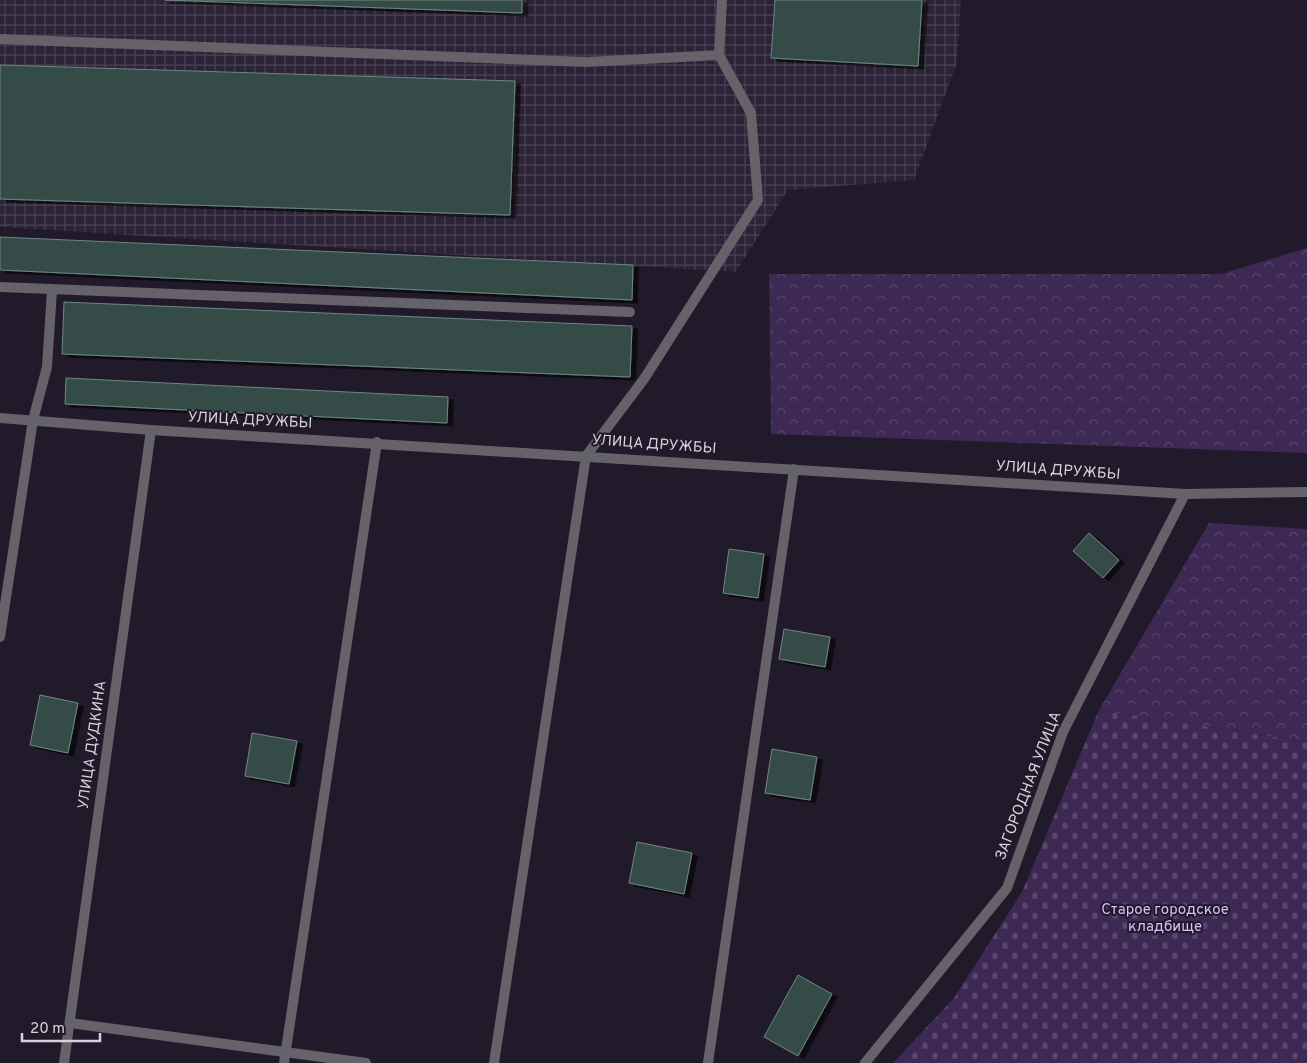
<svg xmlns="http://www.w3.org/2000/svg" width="1307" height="1063" viewBox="0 0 1307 1063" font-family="Overpass,sans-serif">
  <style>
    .industrial { fill: url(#industrial-grid) }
    .forest { fill: url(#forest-crowns) }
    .cemetery { fill: url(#cemetery-stones) }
    .building { fill: #344c46; stroke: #6e8781; filter: url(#shadow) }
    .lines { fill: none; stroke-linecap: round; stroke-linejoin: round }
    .lane { stroke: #65626a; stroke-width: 10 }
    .street { stroke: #65626a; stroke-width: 10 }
    .labels { text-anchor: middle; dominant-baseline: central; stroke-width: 4; stroke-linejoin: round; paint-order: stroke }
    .street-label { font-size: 15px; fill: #d7d2dd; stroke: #211a2a }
    .park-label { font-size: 15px; fill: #d7bcfa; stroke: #211a2a }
  </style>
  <defs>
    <pattern id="industrial-grid" width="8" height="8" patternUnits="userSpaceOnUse" patternTransform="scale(1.25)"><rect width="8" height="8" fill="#2c2337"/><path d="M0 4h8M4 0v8" fill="none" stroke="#4a4254"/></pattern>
    <pattern id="forest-crowns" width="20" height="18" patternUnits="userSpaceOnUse" patternTransform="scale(1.25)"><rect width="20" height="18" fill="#3e2854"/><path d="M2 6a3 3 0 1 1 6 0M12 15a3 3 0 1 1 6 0" fill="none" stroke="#59466c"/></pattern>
    <pattern id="cemetery-stones" width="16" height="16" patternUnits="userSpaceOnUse" patternTransform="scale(1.25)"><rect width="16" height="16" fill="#3e2854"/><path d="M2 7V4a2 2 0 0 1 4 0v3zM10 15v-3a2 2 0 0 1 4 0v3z" fill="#59466c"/></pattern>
    <filter id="shadow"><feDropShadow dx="5.5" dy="3" stdDeviation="0" flood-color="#0009"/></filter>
  </defs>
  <rect width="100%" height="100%" fill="#211a2a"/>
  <path class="industrial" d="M0,0H961L957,63L914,180L788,190L736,272L0,227Z"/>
  <g class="forest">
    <path d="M1307,248V453L771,434L769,274H1221Z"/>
    <path d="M1209,523L1307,529V742L1099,710Z"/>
  </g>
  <path class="cemetery" d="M1099,710L1307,742V1063H893L954,998L1022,892Z"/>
  <g class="building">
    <path d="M165,0H522V13Z"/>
    <path d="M775,0H922L918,66L771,58Z"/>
    <path d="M0,65L515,81L510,215L0,199Z"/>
    <path d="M0,237L633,265L632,300L0,270Z"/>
    <path d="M64,302L632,326L630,377L62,354Z"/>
    <path d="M66,378L448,397L447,423L65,404Z"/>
    <path d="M1089,533L1119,560L1103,578L1073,551Z"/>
    <path d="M729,549L764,554L758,598L723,593Z"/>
    <path d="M784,629L830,637L825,667L779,659Z"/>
    <path d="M40,695L78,703L68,753L30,745Z"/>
    <path d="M252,733L297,741L289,784L245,776Z"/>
    <path d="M772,749L817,757L810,800L765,793Z"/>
    <path d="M637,842L692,853L684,894L629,883Z"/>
    <path d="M798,975L832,994L798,1056L764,1037Z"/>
  </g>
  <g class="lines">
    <g class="lane">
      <path d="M0,39L587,62L719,55"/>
      <path d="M0,287L630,312"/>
      <path d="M33,420L47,367L52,290"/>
      <path d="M586,456L644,379L758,200L751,113L719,55L722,0"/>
    </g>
    <g class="street">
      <path d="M0,418L151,430L1185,494L1307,492"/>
      <path d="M0,637L33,420"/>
      <path d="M70,1023L366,1063"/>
      <path d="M64,1063L151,430"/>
      <path d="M284,1063L377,442"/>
      <path d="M494,1063L586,456"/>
      <path d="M708,1063L794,469"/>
      <path d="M865,1063L1007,888L1063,732L1185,494"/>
    </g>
  </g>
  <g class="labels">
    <g class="street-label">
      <text transform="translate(250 421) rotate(3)">УЛИЦА ДРУЖБЫ</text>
      <text transform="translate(654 445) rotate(4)">УЛИЦА ДРУЖБЫ</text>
      <text transform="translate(1058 471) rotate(4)">УЛИЦА ДРУЖБЫ</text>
      <text transform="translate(93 745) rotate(-82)">УЛИЦА ДУДКИНА</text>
      <text transform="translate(1029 786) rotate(-69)">ЗАГОРОДНАЯ УЛИЦА</text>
    </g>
    <g class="park-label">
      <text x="1165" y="910">Старое городское<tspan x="1165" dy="17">кладбище</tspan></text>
    </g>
  </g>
  <path d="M22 1033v8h78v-8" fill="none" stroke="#d7d2dd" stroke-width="2.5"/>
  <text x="30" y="1033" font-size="15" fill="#d7d2dd" stroke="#211a2a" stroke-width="4" paint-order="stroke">20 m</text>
</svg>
